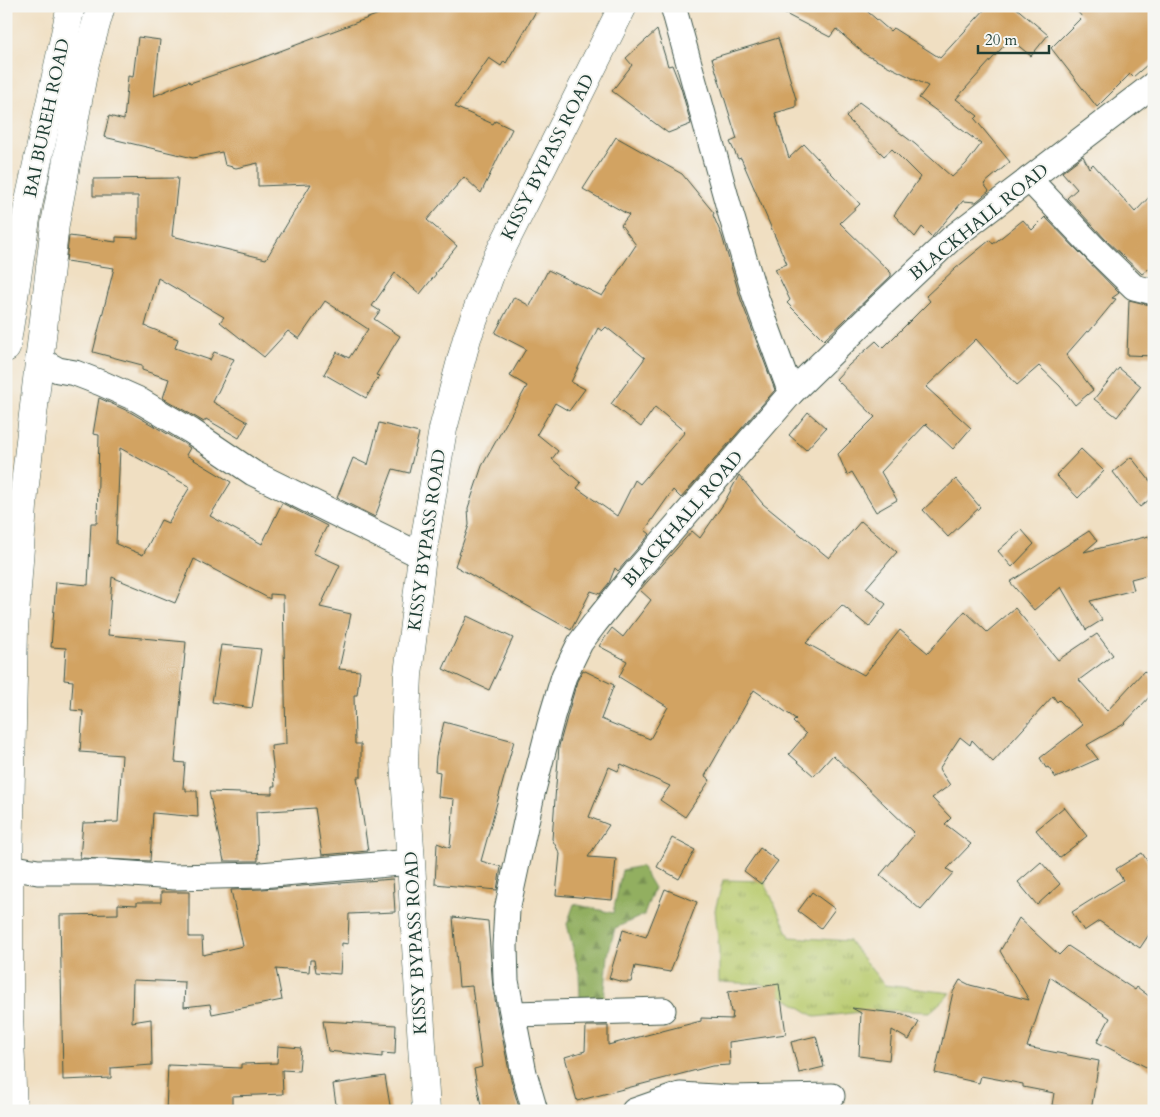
<svg xmlns="http://www.w3.org/2000/svg" width="1160" height="1117" viewBox="0 0 1160 1117" font-family="Cardo,serif">
  <style>
    .grass { fill: url(#grass-tufts); stroke: #6c8451 }
    .forest { fill: url(#forest-firs); stroke: #58764a }
    .building { fill: #d2a362; fill-rule: evenodd }
    .lines { fill: none; stroke-linecap: round; stroke-linejoin: round }
    .minor-casing { stroke: #3e5549; stroke-width: 27 }
    .major-casing { stroke: #3e5549; stroke-width: 29 }
    .highway-casing { stroke: #3e5549; stroke-width: 29 }
    .minor { stroke: #fff; stroke-width: 25 }
    .major { stroke: #fff; stroke-width: 28 }
    .highway { stroke: #fff; stroke-width: 28 }
    .labels { text-anchor: middle; dominant-baseline: central; stroke-width: 4; stroke-linejoin: round; paint-order: stroke }
    .street-label { font-size: 18px; fill: #1f3d34; stroke: #f6f6f2 }
  </style>
  <defs>
    <pattern id="grass-tufts" width="24" height="20" patternUnits="userSpaceOnUse" patternTransform="scale(1.25)"><rect width="24" height="20" fill="#b9cb6e"/><path d="M3 7l-1-3M5 7V3M7 7l1-3M15 17l-1-3M17 17v-4M19 17l1-3" fill="none" stroke="#96a65b"/></pattern>
    <pattern id="forest-firs" width="22" height="20" patternUnits="userSpaceOnUse" patternTransform="scale(1.25)"><rect width="22" height="20" fill="#92af61"/><path d="M5 1l3.5 6h-7zM16 11l3.5 6h-7z" fill="#779051"/></pattern>
  </defs>
  <rect width="100%" height="100%" fill="#f6f6f2"/>
  <filter id="ink" filterUnits="userSpaceOnUse"><feTurbulence type="fractalNoise" baseFrequency=".02" numOctaves="2"/><feDisplacementMap in="SourceGraphic" scale="10" xChannelSelector="R" yChannelSelector="G"/><feConvolveMatrix kernelMatrix="1 2 1 2 8 2 1 2 1" color-interpolation-filters="sRGB"/></filter>
  <filter id="wash" filterUnits="userSpaceOnUse"><feTurbulence type="fractalNoise" baseFrequency=".0096" numOctaves="4" result="noise"/><feDisplacementMap in="SourceGraphic" scale="20" xChannelSelector="R" yChannelSelector="G"/><feGaussianBlur stdDeviation="1.12" result="paint"/><feColorMatrix in="noise" values="0 0 0 0 0 0 0 0 0 0 0 0 0 0 0 0 0 1.4 0 .05"/><feComposite in="paint" operator="in"/></filter>
  <g filter="url(#wash)">
    <rect width="100%" height="100%" fill="#f0dfc2"/>
    <path class="grass" d="M723,880L764,881L790,937L849,941L884,985L951,993L930,1012L879,1010L816,1017L762,984L719,982V949L715,910Z"/>
    <path class="forest" d="M641,866L654,888L644,915L615,928L608,955L604,1001L580,998L579,973L567,924L574,904L613,913L622,870Z"/>
    <g id="blocks">
      <g class="building">
        <path d="M400,6H539L506,63L504,61L501,66L489,58L455,107L493,124L495,121L512,129L481,193L464,177L427,220L457,246L435,273L436,274L420,294L395,273L372,306L380,311L374,319L400,336L376,375L379,376L366,398L324,374L337,352L349,358L368,329L325,301L299,339L288,331L264,357L220,322L224,317L158,278L145,326L178,339L175,348L210,360L214,352L234,359L213,402L248,422L239,438L206,419L204,422L163,398L169,379L142,370V365L93,352L114,268L66,261L69,236L116,242V237L138,238V196H93V179L178,178L172,236L266,259L311,184L258,186V163L236,168L225,165L222,152L193,158L104,137L109,116L124,120L128,76L133,77L138,37L160,40L154,96L189,81L190,83L243,65Z"/>
        <path d="M770,6H861L890,31L893,28L940,58L988,6H1014L1048,35L1031,56L1010,39L956,99L978,116L975,119L1010,162L984,184L989,191L976,202L963,201L932,237L922,227L915,237L894,215L920,177L892,149L884,156L846,117L859,102L915,144L952,177L966,164L981,144L919,98L928,86L866,55L836,29L830,37Z"/>
        <path d="M1073,6H1154V59L1133,77L1130,74L1097,107L1051,48L1082,17Z"/>
        <path d="M657,30L668,66L672,65L681,88L691,124L668,133L612,91L632,65L626,58Z"/>
        <path d="M778,38L796,99V107L775,113L789,158L804,144L860,204L840,223L891,273V276L824,340L787,303L790,300L775,269L787,264L741,158L738,159L730,142L737,139L712,58Z"/>
        <path d="M616,137L682,174L714,213L713,215L722,236L741,300L775,390L681,498L673,490L645,530L650,534L618,571L615,568L609,583L600,594L591,591L571,630L455,566L469,525L468,508L482,466L527,386L510,376L526,349L495,333L514,297L530,306L548,270L602,296L636,245L621,225L629,215L583,189ZM606,327L645,358L611,404L641,427L655,407L685,432L640,484L635,480L617,516L577,488L581,483L552,459L558,451L537,434L555,403L569,411L585,389L571,382L598,328L602,331Z"/>
        <path d="M1083,156L1089,168L1093,164L1135,212L1154,192V265L1142,274L1106,240L1067,198L1077,189L1062,172Z"/>
        <path d="M1045,217L1119,293L1112,298L1116,299L1089,332L1087,331L1066,355L1093,390L1075,405L1060,386L1039,366L1017,385L976,339L926,387L971,428L953,449L926,424L881,472L897,500L876,512L852,472L847,475L838,454L875,417L836,379L849,365L876,341L883,348L930,301L926,296L956,268L990,240L993,244L1023,220L1032,230Z"/>
        <path d="M1129,300L1154,306V356L1127,355Z"/>
        <path d="M1119,368L1141,386L1117,417L1094,399Z"/>
        <path d="M99,398L130,412L183,443L190,448L186,455L231,482L210,516L262,544L282,503L327,526L313,553L340,565L320,607L351,614L339,669L360,671L357,695H354L355,744H361V777H357L368,851L322,855L315,808L256,812L258,861H224L209,792L272,794V786H275L271,746L286,744L283,595L270,594V599L194,559L175,603L112,577L108,635L186,642L175,762L185,763L183,788H186V791H197L198,817L153,813L150,861L80,858L83,823L118,822L122,755L80,752L83,711L71,710L73,681L64,680L66,648L51,647L56,582L88,585L91,523H97L99,435L93,434ZM120,448L190,487L168,523L161,520L143,555L116,544Z"/>
        <path d="M808,412L826,428L806,450L789,435Z"/>
        <path d="M379,423L419,433L409,473L393,469L375,517L337,498L353,458L368,465Z"/>
        <path d="M1081,449L1104,471L1078,498L1056,475Z"/>
        <path d="M1131,457L1154,486V496L1140,507L1113,472Z"/>
        <path d="M739,475L763,504L829,558L861,521L897,552L866,588L886,604L869,627L842,605L806,643L864,675L900,630L928,653L965,611L987,632L1015,608L1058,660L1097,634L1113,655L1079,680L1107,711L1144,671L1154,680V692L1124,724L1087,745L1098,759L1056,778L1048,767L1046,768L1040,758L1083,725L1059,700L1057,702L1053,696L993,762L972,740L970,745L960,737L939,769L950,785L932,798L951,818L945,824L971,844L947,869L953,873L921,910L880,875L915,834L833,755L814,776L789,754L806,734L793,722L796,719L754,690L705,776L710,780L685,817L660,800L670,786L621,764L618,771L609,767L589,817L609,825L588,857L616,859L612,900L556,895L560,854L552,839L559,746L577,681L583,670L614,685L601,719L650,739L668,707L619,677L627,661L599,646L612,628L623,637L651,600L640,590L692,531L700,538L724,503Z"/>
        <path d="M956,479L980,507L948,537L923,510Z"/>
        <path d="M1022,530L1034,544L1012,567L998,551Z"/>
        <path d="M1089,531L1097,541L1084,552L1149,536L1154,553V573L1131,579L1134,590L1090,601L1102,620L1086,630L1061,587L1034,610L1010,582Z"/>
        <path d="M467,616L513,638L489,690L443,669Z"/>
        <path d="M221,645L261,649L252,708L212,702Z"/>
        <path d="M444,722L514,741L481,861L501,867L497,890L435,884L437,843L450,848L454,799L438,797L440,772L435,771L436,756Z"/>
        <path d="M1064,807L1087,836L1059,858L1036,830Z"/>
        <path d="M672,838L695,850L679,879L657,867Z"/>
        <path d="M760,848L778,861L761,884L744,871Z"/>
        <path d="M1142,853L1154,871V927L1140,948L1099,921L1084,931L1072,912L1123,880L1116,869Z"/>
        <path d="M1041,862L1060,884L1037,905L1018,882Z"/>
        <path d="M393,879L395,912L349,914L348,944L342,943L340,974L316,972L314,960H310L309,972L276,969L282,1000L212,1014L210,1004L184,1007L185,982L133,980L132,1022L151,1019L152,1065L111,1068V1078L63,1080L60,915L118,914V904L137,905V902H161V892H189V937H202L203,955L243,946L231,890L262,889Z"/>
        <path d="M665,889L697,902L670,972L635,966L631,982H623L609,978L623,930L646,937Z"/>
        <path d="M812,892L835,909L821,928L798,911Z"/>
        <path d="M453,917L488,921L493,989L510,1076L520,1111H482L474,1069L482,1067L472,986L459,987Z"/>
        <path d="M1019,918L1059,955L1068,946L1135,990L1137,987L1154,1000V1071L1097,1042L1110,1018L1050,977L1027,1047L1099,1061L1091,1111L1052,1105L1054,1093L1023,1087V1084L981,1076L979,1083L935,1073L953,992L960,980L970,985L1029,1000L1000,951Z"/>
        <path d="M779,984L786,1034L729,1042L730,1065L712,1066L577,1101L565,1057L585,1051L586,1026H608V1045L701,1021V1018L732,1019L733,1012H731L728,992Z"/>
        <path d="M852,1008L903,1014L919,1022L909,1040L892,1030L889,1060L859,1056L861,1013Z"/>
        <path d="M323,1021L396,1025L395,1054L382,1053V1057L328,1051Z"/>
        <path d="M816,1036L824,1067L799,1073L791,1042Z"/>
        <path d="M278,1046L301,1048L299,1071L282,1070L283,1094L232,1096V1111H166L168,1065L241,1068V1064L277,1063Z"/>
        <path d="M385,1076L391,1111H337L333,1084Z"/>
      </g>
    </g>
  </g>
  <g filter="url(#ink)">
    <use href="#blocks" fill-opacity="0" stroke="#3e5549" stroke-width="1"/>
    <g class="lines">
      <g class="minor-casing">
        <g id="minor">
          <path d="M673,6L729,208L755,295L791,393"/>
          <path d="M1029,179L1096,250L1134,287L1154,292"/>
          <path d="M38,359L58,370L75,373L101,383L137,399L191,431L253,473L422,556"/>
          <path d="M9,867L38,872H104L174,877L261,875L411,862"/>
          <path d="M513,1014L663,1010"/>
          <path d="M535,1111L524,1073L506,981L505,946L507,910L532,794L552,716L564,676L580,643L595,623L636,572L791,393L879,307L952,238L1154,84"/>
          <path d="M634,1111L680,1095L732,1098L832,1096"/>
        </g>
      </g>
      <g class="major-casing">
        <path id="major" d="M426,1111L411,862L404,761L408,675L422,556L443,429L467,338L494,264L623,6"/>
      </g>
      <g class="highway-casing">
        <g id="highway">
          <path d="M6,348L28,206L71,6"/>
          <path d="M13,1111L9,1016V867L14,629L24,493L55,224L85,63L101,6"/>
        </g>
      </g>
      <use href="#minor" class="minor"/>
      <use href="#major" class="major"/>
      <use href="#highway" class="highway"/>
    </g>
  </g>
  <g class="labels">
    <g class="street-label">
      <text transform="translate(47 118) rotate(-78)">BAI BUREH ROAD</text>
      <text transform="translate(548 157) rotate(-63)">KISSY BYPASS ROAD</text>
      <text transform="translate(979 222) rotate(-39)">BLACKHALL ROAD</text>
      <text transform="translate(683 519) rotate(-49)">BLACKHALL ROAD</text>
      <text transform="translate(427 540) rotate(-82)">KISSY BYPASS ROAD</text>
      <text transform="translate(416 943) rotate(-93)">KISSY BYPASS ROAD</text>
    </g>
  </g>
  <rect width="1160" height="1117" fill="none" stroke="#f6f6f2" stroke-width="25"/>
  <path d="M978 45v8h71v-8" fill="none" stroke="#1f3d34" stroke-width="2.5"/>
  <text x="985" y="45" font-size="15" fill="#1f3d34" stroke="#f6f6f2" stroke-width="4" paint-order="stroke">20 m</text>
</svg>
